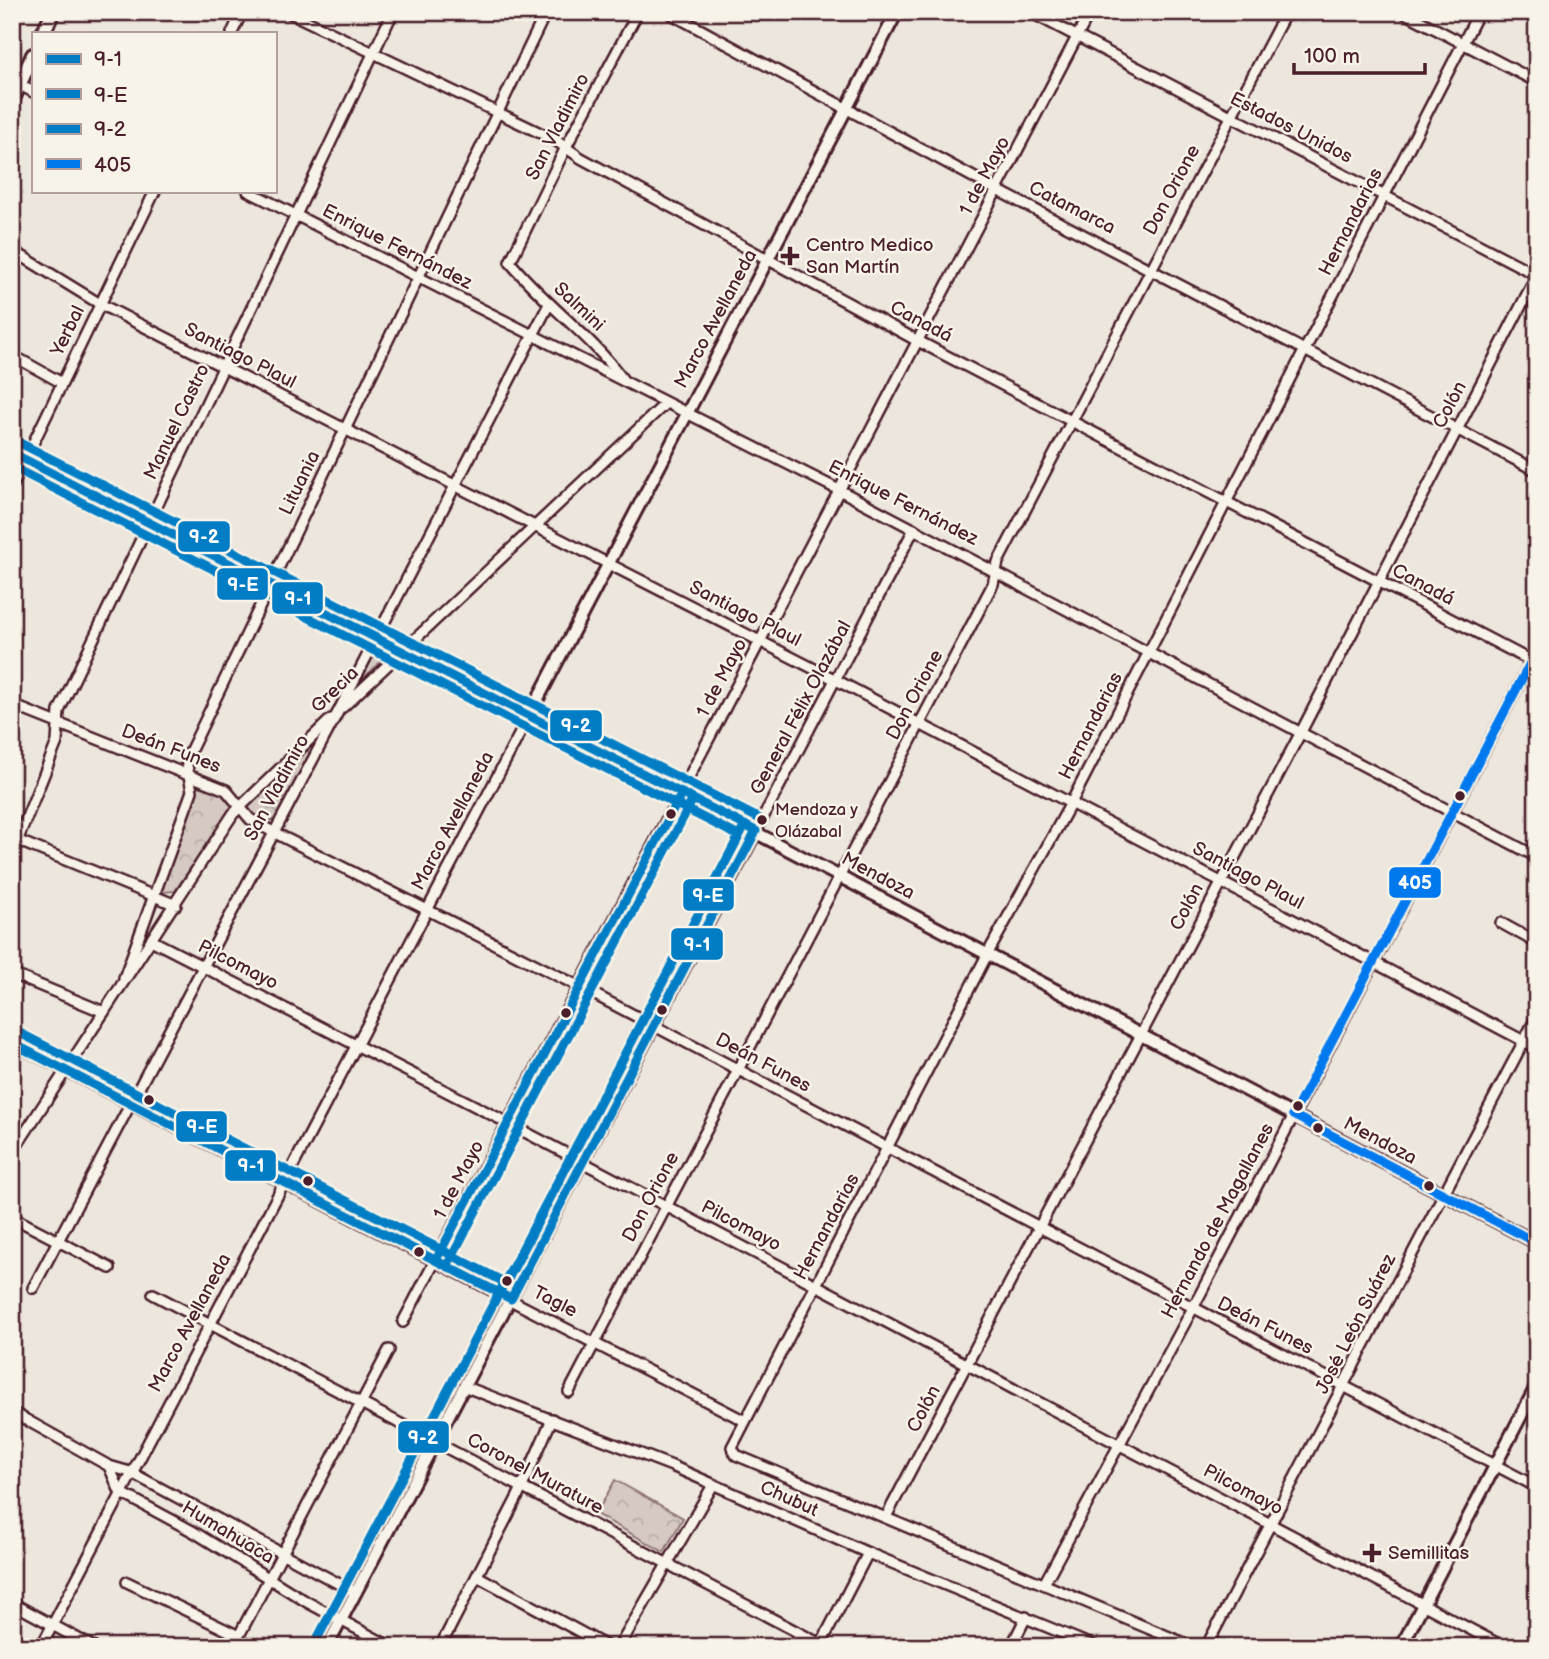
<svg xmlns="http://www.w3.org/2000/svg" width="1549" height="1659" viewBox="0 0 1549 1659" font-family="'Balsamiq Sans',sans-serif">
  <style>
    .park { fill: url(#park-crowns); stroke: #907476; stroke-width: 2 }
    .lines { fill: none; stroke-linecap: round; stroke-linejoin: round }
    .minor-casing { stroke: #4a1f2b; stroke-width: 14 }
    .tertiary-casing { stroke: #4a1f2b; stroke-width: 16 }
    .secondary-casing { stroke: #4a1f2b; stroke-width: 18 }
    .minor { stroke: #f7f3e8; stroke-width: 9 }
    .tertiary { stroke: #f7f3e8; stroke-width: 10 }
    .secondary { stroke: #f7f3e8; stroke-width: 12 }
    .bus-1-casing { stroke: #f7f3e8; stroke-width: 14 }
    .bus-2-casing { stroke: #f7f3e8; stroke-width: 14 }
    .bus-3-casing { stroke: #f7f3e8; stroke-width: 14 }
    .bus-4-casing { stroke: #f7f3e8; stroke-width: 14 }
    .bus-1 { stroke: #007dc5; stroke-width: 9 }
    .bus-2 { stroke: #007dc5; stroke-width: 9 }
    .bus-3 { stroke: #007dc5; stroke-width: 9 }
    .bus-4 { stroke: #0079ef; stroke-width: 9 }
    .poi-dot { fill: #4a1f2b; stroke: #f7f3e8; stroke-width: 2.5 }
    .labels { text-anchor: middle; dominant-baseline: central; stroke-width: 5; stroke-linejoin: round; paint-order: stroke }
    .bus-label { font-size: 17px; fill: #4a1f2b; stroke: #f7f3e8; text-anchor: start }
    .street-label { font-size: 19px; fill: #4a1f2b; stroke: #f7f3e8 }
    .poi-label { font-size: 19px; fill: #4a1f2b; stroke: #f7f3e8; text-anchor: start }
    .line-badge { stroke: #f7f3e8; stroke-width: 2.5 }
    .badge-label { font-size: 19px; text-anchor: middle; font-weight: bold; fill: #fff }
  </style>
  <defs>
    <pattern id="park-crowns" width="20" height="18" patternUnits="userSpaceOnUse" patternTransform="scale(1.75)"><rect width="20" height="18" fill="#d5c9c2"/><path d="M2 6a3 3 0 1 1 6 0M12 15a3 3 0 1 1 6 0" fill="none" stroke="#b8aca7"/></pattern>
  </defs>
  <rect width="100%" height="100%" fill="#ece6dd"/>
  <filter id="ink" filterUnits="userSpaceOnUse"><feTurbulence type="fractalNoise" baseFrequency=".0143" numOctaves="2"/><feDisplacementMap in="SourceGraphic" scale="14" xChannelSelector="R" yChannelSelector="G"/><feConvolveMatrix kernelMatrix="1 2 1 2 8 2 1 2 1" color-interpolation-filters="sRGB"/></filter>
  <g filter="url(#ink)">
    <g class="park">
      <path d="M376,646H382L389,653L361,681Z"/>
      <path d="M307,749L310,754L275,820L267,821L250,811L247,805Z"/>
      <path d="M204,785L228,796L233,805L175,891L163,892L161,884L197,787Z"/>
      <path d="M615,1480L683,1518L664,1552L596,1514Z"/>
    </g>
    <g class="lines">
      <g class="minor-casing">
        <g id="minor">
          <path d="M288,12L555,140L581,158L918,341L1537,664"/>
          <path d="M668,12L997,190L1537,471"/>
          <path d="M1030,12L1537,275"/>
          <path d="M1403,12L1537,82"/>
          <path d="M232,33L242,12"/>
          <path d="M12,80L33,92"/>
          <path d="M248,191L841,491L1537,857"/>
          <path d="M12,250L100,304L836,680L1537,1048"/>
          <path d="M12,355L62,383"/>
          <path d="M623,380C592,336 545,305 510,262L566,147L638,12"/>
          <path d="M12,487L155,191"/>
          <path d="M12,705L226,790L250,819L273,832L580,987L1537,1487"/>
          <path d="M343,707L666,403"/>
          <path d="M756,831L914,529"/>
          <path d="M14,839L176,905"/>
          <path d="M12,854L57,742L59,711L393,12"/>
          <path d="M1501,923L1537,943"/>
          <path d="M153,941L508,1123L1504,1647"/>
          <path d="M12,974L104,1012"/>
          <path d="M124,978L192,791L186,760L546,12"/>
          <path d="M12,1043L745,1421"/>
          <path d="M12,1153L233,814L331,719"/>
          <path d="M12,1217L110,1268"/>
          <path d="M33,1288L338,712L549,304"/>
          <path d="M153,1294L826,1647"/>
          <path d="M403,1322L1090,12"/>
          <path d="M12,1330L14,1327"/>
          <path d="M466,1387L672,1466L868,1553L1096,1647"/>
          <path d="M569,1392L993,584L998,562L1286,12"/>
          <path d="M12,1412L109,1466L130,1472L356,1593"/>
          <path d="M109,1466L120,1492L194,1532L307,1602L391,1647"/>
          <path d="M886,1517L1301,732L1537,275"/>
          <path d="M477,1576L608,1647"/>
          <path d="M127,1582L239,1636"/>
          <path d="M1044,1584L1193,1308L1537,650"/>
          <path d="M12,1603L93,1647"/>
          <path d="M821,1644L868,1553"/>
          <path d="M41,1647L530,714"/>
          <path d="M233,1647L389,1350"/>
          <path d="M440,1647L518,1496L552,1419"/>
          <path d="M619,1647L713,1485"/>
          <path d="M794,1647L800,1635"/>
          <path d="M1011,1647L1026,1617"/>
          <path d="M1193,1647L736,1455L732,1447L988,953L1071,803L1479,12"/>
          <path d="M1206,1647L1537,1016"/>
        </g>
      </g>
      <g class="tertiary-casing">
        <g id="tertiary">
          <path d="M12,453L530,714L1537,1243"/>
          <path d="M530,714L897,12"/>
          <path d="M327,1647L756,831"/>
          <path d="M1401,1647L1537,1385"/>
        </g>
      </g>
      <g class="secondary-casing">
        <g id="secondary">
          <path d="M43,33L53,12"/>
          <path d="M12,101L33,55"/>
        </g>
      </g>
      <use href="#minor" class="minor"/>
      <use href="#tertiary" class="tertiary"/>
      <use href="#secondary" class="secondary"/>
      <g class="bus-1-casing">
        <g id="bus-1">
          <path d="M12,453L756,831L511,1299L12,1043"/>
          <path d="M436,1260L682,793"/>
        </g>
      </g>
      <g class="bus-2-casing">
        <g id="bus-2">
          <path d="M12,467L739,836L506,1283L18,1032"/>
          <path d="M447,1266L693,799"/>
        </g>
      </g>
      <g class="bus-3-casing">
        <g id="bus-3">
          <path d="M18,442L762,820"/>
          <path d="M316,1641L745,825"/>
        </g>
      </g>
      <g class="bus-4-casing">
        <g id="bus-4">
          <path d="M1293,1115L1537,650"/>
          <path d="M1293,1115L1537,1243"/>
        </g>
      </g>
      <use href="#bus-1" class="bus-1"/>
      <use href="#bus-2" class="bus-2"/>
      <use href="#bus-3" class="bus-3"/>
      <use href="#bus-4" class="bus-4"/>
    </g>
  </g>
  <g class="poi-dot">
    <path d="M786.5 245.5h7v7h7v7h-7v7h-7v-7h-7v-7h7z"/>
    <circle cx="1460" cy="796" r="6"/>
    <circle cx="671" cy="814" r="6"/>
    <circle cx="762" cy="820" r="6"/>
    <circle cx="662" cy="1010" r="6"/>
    <circle cx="566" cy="1013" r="6"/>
    <circle cx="149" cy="1100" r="6"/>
    <circle cx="1298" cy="1106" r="6"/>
    <circle cx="1318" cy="1128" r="6"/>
    <circle cx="308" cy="1181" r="6"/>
    <circle cx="1429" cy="1186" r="6"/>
    <circle cx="419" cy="1252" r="6"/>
    <circle cx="507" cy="1281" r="6"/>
    <path d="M1368.5 1542.5h7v7h7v7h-7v7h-7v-7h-7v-7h7z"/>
  </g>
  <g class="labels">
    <g class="bus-label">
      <text x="775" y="810">Mendoza y<tspan x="775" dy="22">Olázabal</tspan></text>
    </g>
    <g class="street-label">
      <text transform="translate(558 127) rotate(-63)">San Vladimiro</text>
      <text transform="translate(1291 128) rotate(27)">Estados Unidos</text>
      <text transform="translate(985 176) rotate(-62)">1 de Mayo</text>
      <text transform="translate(1172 190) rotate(-62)">Don Orione</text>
      <text transform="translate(1072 208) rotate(27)">Catamarca</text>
      <text transform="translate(1351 222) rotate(-63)">Hernandarias</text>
      <text transform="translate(397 247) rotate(27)">Enrique Fernández</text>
      <text transform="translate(579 307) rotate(43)">Salmini</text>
      <text transform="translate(716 319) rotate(-62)">Marco Avellaneda</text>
      <text transform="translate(921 322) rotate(28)">Canadá</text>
      <text transform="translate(68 331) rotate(-64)">Yerbal</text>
      <text transform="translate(240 356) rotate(27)">Santiago Plaul</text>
      <text transform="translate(1450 405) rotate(-62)">Colón</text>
      <text transform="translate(177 422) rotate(-64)">Manuel Castro</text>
      <text transform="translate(300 483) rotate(-64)">Lituania</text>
      <text transform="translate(903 503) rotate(27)">Enrique Fernández</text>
      <text transform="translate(1423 585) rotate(28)">Canadá</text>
      <text transform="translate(745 614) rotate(27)">Santiago Plaul</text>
      <text transform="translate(722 678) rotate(-62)">1 de Mayo</text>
      <text transform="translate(335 690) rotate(-44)">Grecia</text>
      <text transform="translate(915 695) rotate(-62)">Don Orione</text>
      <text transform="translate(801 708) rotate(-62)">General Félix Olazábal</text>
      <text transform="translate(1091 726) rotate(-63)">Hernandarias</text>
      <text transform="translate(171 749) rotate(21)">Deán Funes</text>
      <text transform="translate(277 788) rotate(-62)">San Vladimiro</text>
      <text transform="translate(453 821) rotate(-62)">Marco Avellaneda</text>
      <text transform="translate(878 876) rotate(28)">Mendoza</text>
      <text transform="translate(1248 876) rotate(28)">Santiago Plaul</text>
      <text transform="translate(1187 907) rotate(-62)">Colón</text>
      <text transform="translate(238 965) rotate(27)">Pilcomayo</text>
      <text transform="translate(763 1063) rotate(28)">Deán Funes</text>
      <text transform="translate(1380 1141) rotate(28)">Mendoza</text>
      <text transform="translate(459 1180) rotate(-62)">1 de Mayo</text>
      <text transform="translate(651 1197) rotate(-62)">Don Orione</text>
      <text transform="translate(1218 1221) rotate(-62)">Hernando de Magallanes</text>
      <text transform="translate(741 1226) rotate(28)">Pilcomayo</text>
      <text transform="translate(827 1227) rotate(-62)">Hernandarias</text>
      <text transform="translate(555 1302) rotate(27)">Tagle</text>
      <text transform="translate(190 1323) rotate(-62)">Marco Avellaneda</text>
      <text transform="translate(1356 1324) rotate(-63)">José León Suárez</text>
      <text transform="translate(1265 1326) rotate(27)">Deán Funes</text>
      <text transform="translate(924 1409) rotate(-62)">Colón</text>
      <text transform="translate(535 1474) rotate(28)">Coronel Murature</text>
      <text transform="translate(1243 1490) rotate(28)">Pilcomayo</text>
      <text transform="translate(789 1499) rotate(24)">Chubut</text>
      <text transform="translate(228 1533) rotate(31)">Humahuaca</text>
    </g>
    <g class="poi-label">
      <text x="806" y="245">Centro Medico<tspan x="806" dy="22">San Martín</tspan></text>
      <text x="1388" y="1553">Semillitas</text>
    </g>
  </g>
  <g class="line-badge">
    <rect x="177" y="520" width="54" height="33" rx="7" fill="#007dc5"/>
    <rect x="216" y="567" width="53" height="34" rx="7" fill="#007dc5"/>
    <rect x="271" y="581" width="53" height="34" rx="7" fill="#007dc5"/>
    <rect x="549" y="709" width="54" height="33" rx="7" fill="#007dc5"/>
    <rect x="1388" y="866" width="54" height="33" rx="7" fill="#0079ef"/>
    <rect x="682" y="878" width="53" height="34" rx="7" fill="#007dc5"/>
    <rect x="670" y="927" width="54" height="34" rx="7" fill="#007dc5"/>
    <rect x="175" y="1110" width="53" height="33" rx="7" fill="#007dc5"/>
    <rect x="224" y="1149" width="53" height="33" rx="7" fill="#007dc5"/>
    <rect x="397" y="1420" width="53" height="34" rx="7" fill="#007dc5"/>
  </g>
  <g class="badge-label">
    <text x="204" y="543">9-2</text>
    <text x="243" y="591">9-E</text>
    <text x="298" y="605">9-1</text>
    <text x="576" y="732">9-2</text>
    <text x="1415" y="889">405</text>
    <text x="708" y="902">9-E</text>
    <text x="697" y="951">9-1</text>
    <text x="202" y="1133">9-E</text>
    <text x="251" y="1172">9-1</text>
    <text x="423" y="1444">9-2</text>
  </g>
  <rect width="1549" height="1659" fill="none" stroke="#f7f3e8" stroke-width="42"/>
  <rect x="21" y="21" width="1507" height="1617" fill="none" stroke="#4a1f2b" stroke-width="2.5" filter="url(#ink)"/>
  <rect x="32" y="32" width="245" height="161" fill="#f7f3e8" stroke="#b29e9c" stroke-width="2"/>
  <rect x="46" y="54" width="35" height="10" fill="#007dc5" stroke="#b29e9c" stroke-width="2"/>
  <text x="94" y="66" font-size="21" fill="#4a1f2b">9-1</text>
  <rect x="46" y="89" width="35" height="10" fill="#007dc5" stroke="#b29e9c" stroke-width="2"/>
  <text x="94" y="102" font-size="21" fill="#4a1f2b">9-E</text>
  <rect x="46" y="124" width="35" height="10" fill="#007dc5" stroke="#b29e9c" stroke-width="2"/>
  <text x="94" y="136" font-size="21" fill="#4a1f2b">9-2</text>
  <rect x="46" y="159" width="35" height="10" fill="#0079ef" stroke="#b29e9c" stroke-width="2"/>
  <text x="94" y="172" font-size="21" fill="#4a1f2b">405</text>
  <path d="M1294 63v10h131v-10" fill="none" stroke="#4a1f2b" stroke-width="3.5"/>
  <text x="1304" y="63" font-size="21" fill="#4a1f2b" stroke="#f7f3e8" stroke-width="5" paint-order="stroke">100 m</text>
</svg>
